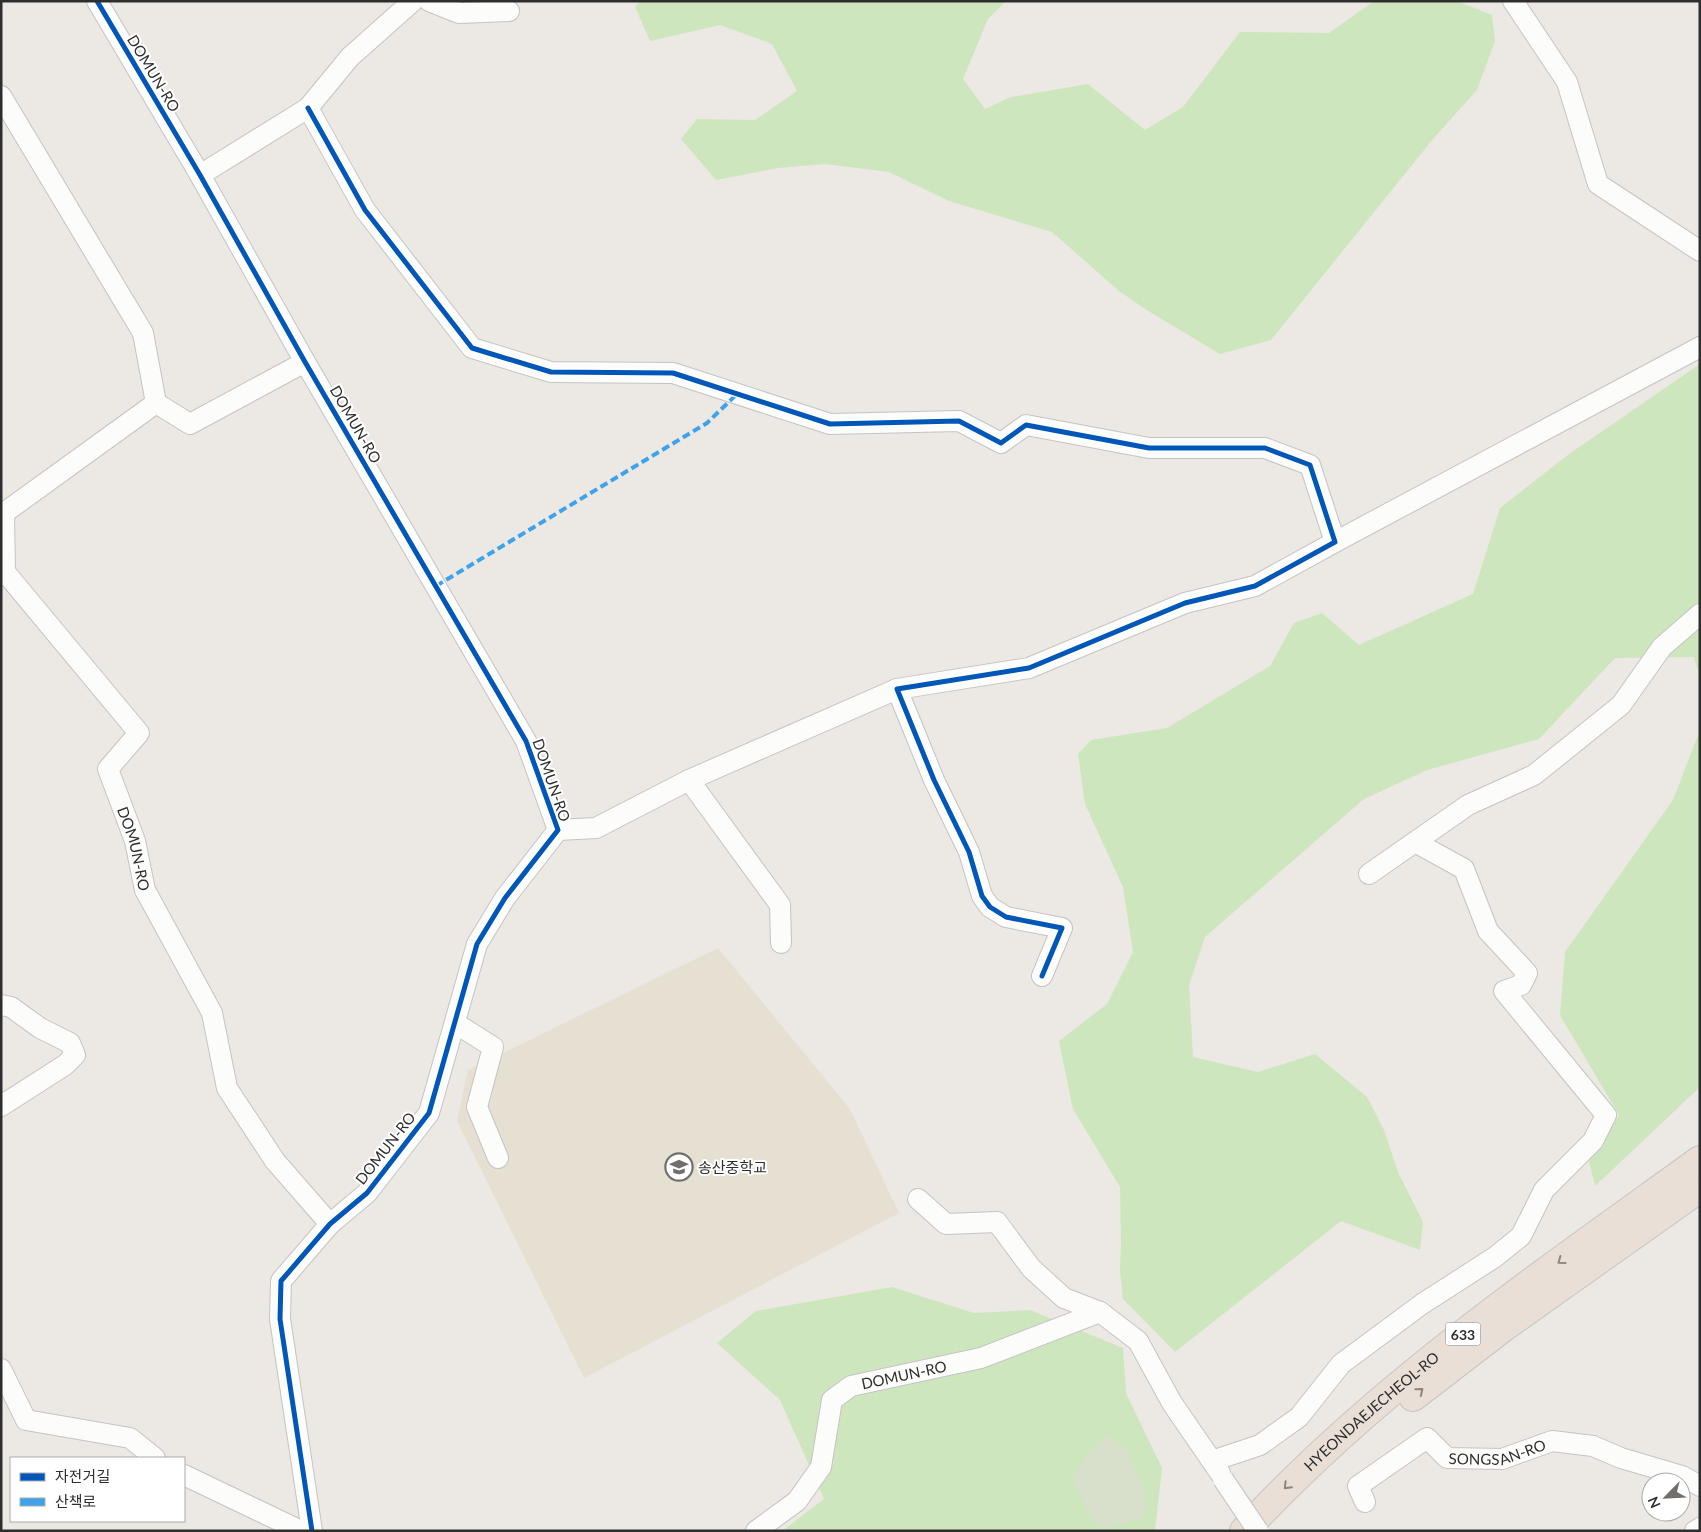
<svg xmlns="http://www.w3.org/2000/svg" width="1701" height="1532" viewBox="0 0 1701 1532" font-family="Lato,'Noto Sans KR',sans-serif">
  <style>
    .education { fill: #e6e0d3 }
    .green { fill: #cee6be }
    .cemetery { fill: #d8e0cc }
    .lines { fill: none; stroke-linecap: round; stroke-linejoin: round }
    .minor-casing { stroke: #c5c4c5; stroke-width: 22 }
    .highway-casing { stroke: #c6c5c4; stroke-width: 30 }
    .minor { stroke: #fcfcfb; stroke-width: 20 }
    .highway { stroke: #eadfd6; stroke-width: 28 }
    .minor-bridge-casing { stroke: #c5c4c5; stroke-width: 22; stroke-linecap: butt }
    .minor-bridge { stroke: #fcfcfb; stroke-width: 20 }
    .quiet { stroke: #3ea3eb; stroke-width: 4; stroke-dasharray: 8 4; stroke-linecap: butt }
    .cycleway-casing { stroke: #fff; stroke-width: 8 }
    .cycleway { stroke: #0057b8; stroke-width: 5 }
    .oneway { stroke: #8c8682 }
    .labels { text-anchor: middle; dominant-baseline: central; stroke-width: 4; stroke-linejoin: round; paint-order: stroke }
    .shield { fill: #fff; stroke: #6d6d6d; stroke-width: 1 }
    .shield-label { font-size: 14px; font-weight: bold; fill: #2e2e2e }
    .street-label { font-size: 15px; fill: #2e2e2e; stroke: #fff }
    .poi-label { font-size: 15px; fill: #2e2e2e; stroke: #fff; text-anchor: start }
  </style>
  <rect width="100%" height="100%" fill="#ece8e4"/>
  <path class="education" d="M718,948L850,1109L899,1213L584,1378L457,1121L468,1070Z"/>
  <g class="green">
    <path d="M640,1H1006L988,19L963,79L985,109L1011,97L1088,84L1145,130L1183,107L1240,32L1329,33L1374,1H1457L1492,15L1495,41L1477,90L1433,139L1271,340L1220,354L1145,309L1119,291L1052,232L949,201L889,172L825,164L778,168L716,180L681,139L697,119L755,120L797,91L772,44L720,25L650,41L635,7Z"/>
    <path d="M1700,364V677L1694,657L1615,658L1539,739L1427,770L1364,799L1205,937L1189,985L1193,1057L1258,1072L1315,1054L1367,1097L1384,1130L1398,1172L1423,1222L1420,1250L1341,1221L1175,1352L1123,1299L1120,1270L1121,1243L1120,1187L1073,1109L1059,1041L1107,1004L1133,952L1123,887L1085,804L1078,754L1091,740L1167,728L1270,666L1294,623L1322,613L1359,645L1473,594L1500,508L1569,454Z"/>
    <path d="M1700,730V1087L1595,1186L1589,1161L1619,1115L1560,1015L1565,952L1673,800Z"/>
    <path d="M892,1287L974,1313L1030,1310L1123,1348L1126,1393L1162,1468L1155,1531H782L824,1499L780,1400L717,1343L756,1311Z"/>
  </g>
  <path class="cemetery" d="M1109,1435L1126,1450L1143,1486L1146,1508L1139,1520L1102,1527L1090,1516L1073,1478L1089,1452Z"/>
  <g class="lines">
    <g class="minor-casing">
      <g id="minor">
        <path d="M97,1L200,175L305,362L526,741L558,830L505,898L477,944L429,1113L367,1193L330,1224L281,1281L280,1319L312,1531"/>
        <path d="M429,1L459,13L509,11"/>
        <path d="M1513,1L1567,82L1598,184L1700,251"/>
        <path d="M1,96L143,333L156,403"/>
        <path d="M308,108L365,210L472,348L551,372L673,373L830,424L959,421L1001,443L1026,425L1149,448H1265L1310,465L1335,542L1255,586L1185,603L1029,668L897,689L934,780L969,852L982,896L990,907L1006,917L1062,928L1042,976"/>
        <path d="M200,175L308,108L350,57L413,1"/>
        <path d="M1335,542L1700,347"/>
        <path id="s1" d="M5,572L139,733L108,769L135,841L145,890L212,1013L227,1088L275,1161L330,1224"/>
        <path d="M1,575L5,572L4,513L156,403L190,424L305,362"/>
        <path d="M558,830L596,828L689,780"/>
        <path d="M1369,874L1468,805L1534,775L1621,705L1662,647L1700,614"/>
        <path d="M781,943L780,905L689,780L897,689"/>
        <path d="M1,1005L11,1007L40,1028L70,1043L75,1055L65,1065L1,1106"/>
        <path d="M455,1023L493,1047L477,1107L498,1158"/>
        <path d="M918,1199L946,1224L997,1222L1031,1268L1064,1298L1100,1312L1138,1341L1172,1403L1220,1473"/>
        <path d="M1,1369L26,1420L130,1438L155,1458"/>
        <path d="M1212,1461L1260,1445L1299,1417L1341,1364L1422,1304L1495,1257L1521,1236L1544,1190L1593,1141L1606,1115L1504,991L1521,985L1527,973L1488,931L1464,869L1415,842"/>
        <path d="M184,1475L301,1531"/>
        <path id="s2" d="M1365,1502L1358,1486L1427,1438L1447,1458L1502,1459L1552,1441L1593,1446L1621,1458L1682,1476L1700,1486"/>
        <path id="s3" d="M756,1531L797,1501L821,1467L832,1400L851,1386L981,1358L1100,1312"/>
        <path d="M1695,1531L1700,1528"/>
      </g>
    </g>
    <g class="highway-casing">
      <g id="highway">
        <path d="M1413,1397L1504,1327L1700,1188"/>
        <path id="s4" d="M1244,1531C1378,1386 1541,1275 1700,1160"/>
      </g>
    </g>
    <use href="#minor" class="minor"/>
    <use href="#highway" class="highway"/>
    <g class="minor-bridge-casing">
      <path id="minor-bridge" d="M1223,1479L1258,1531"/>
    </g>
    <use href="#minor-bridge" class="minor-bridge"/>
    <path class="quiet" d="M436,586L707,423L737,394"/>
    <g class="cycleway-casing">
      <g id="cycleway">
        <path d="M97,1L200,175L305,362L526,741L558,830L505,898L477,944L429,1113L367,1193L330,1224L281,1281L280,1319L312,1531"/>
        <path d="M308,108L365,210L472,348L551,372L673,373L830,424L959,421L1001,443L1026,425L1149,448H1265L1310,465L1335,542L1255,586L1185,603L1029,668L897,689L934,780L969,852L982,896L990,907L1006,917L1062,928L1042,976"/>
      </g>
    </g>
    <use href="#cycleway" class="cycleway"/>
  </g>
  <defs><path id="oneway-chevron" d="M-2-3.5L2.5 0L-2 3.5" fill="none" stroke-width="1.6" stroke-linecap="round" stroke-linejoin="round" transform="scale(1.25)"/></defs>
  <g class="oneway">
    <use href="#oneway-chevron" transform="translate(1561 1261) rotate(144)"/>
    <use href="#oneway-chevron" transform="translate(1420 1391) rotate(-39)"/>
    <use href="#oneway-chevron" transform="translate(1287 1486) rotate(135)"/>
  </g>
  <defs>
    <g id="school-ring" transform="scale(1.4375)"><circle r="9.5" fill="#fff" stroke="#706f6e" stroke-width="1.5"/><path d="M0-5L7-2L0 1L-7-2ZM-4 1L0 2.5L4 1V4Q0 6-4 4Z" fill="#706f6e"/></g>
  </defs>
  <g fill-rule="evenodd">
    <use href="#school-ring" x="679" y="1167"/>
  </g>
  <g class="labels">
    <rect class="shield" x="1445.5" y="1322.5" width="35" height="23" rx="4"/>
    <g class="shield-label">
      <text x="1463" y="1334">633</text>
    </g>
    <g class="street-label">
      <text transform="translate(154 73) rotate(59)">DOMUN-RO</text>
      <text transform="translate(356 424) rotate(60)">DOMUN-RO</text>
      <text transform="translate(552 780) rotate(71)">DOMUN-RO</text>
      <text stroke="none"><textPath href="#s1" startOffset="341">DOMUN-RO</textPath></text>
      <text transform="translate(385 1148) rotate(-52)">DOMUN-RO</text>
      <text stroke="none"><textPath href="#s3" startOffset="238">DOMUN-RO</textPath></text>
      <text stroke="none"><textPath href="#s4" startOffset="175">HYEONDAEJECHEOL-RO</textPath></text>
      <text stroke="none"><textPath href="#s2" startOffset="181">SONGSAN-RO</textPath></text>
    </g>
    <g class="poi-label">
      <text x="698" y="1167">송산중학교</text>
    </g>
  </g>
  <rect width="1701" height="1532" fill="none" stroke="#2e2e2e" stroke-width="5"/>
  <rect x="10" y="1457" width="175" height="65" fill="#ffffff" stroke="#ababab"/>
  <rect x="20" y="1473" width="25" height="8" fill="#0057b8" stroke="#ababab"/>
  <text x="55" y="1482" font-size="15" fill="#2e2e2e">자전거길</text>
  <rect x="20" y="1498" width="25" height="8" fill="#3ea3eb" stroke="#ababab"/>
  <text x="55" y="1507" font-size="15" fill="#2e2e2e">산책로</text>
  <g transform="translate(1666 1497) rotate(246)"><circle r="24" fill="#ffffff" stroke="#ababab"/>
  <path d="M0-4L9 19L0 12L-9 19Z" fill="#706f6e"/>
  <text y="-8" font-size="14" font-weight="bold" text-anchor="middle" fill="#2e2e2e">N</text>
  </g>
</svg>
